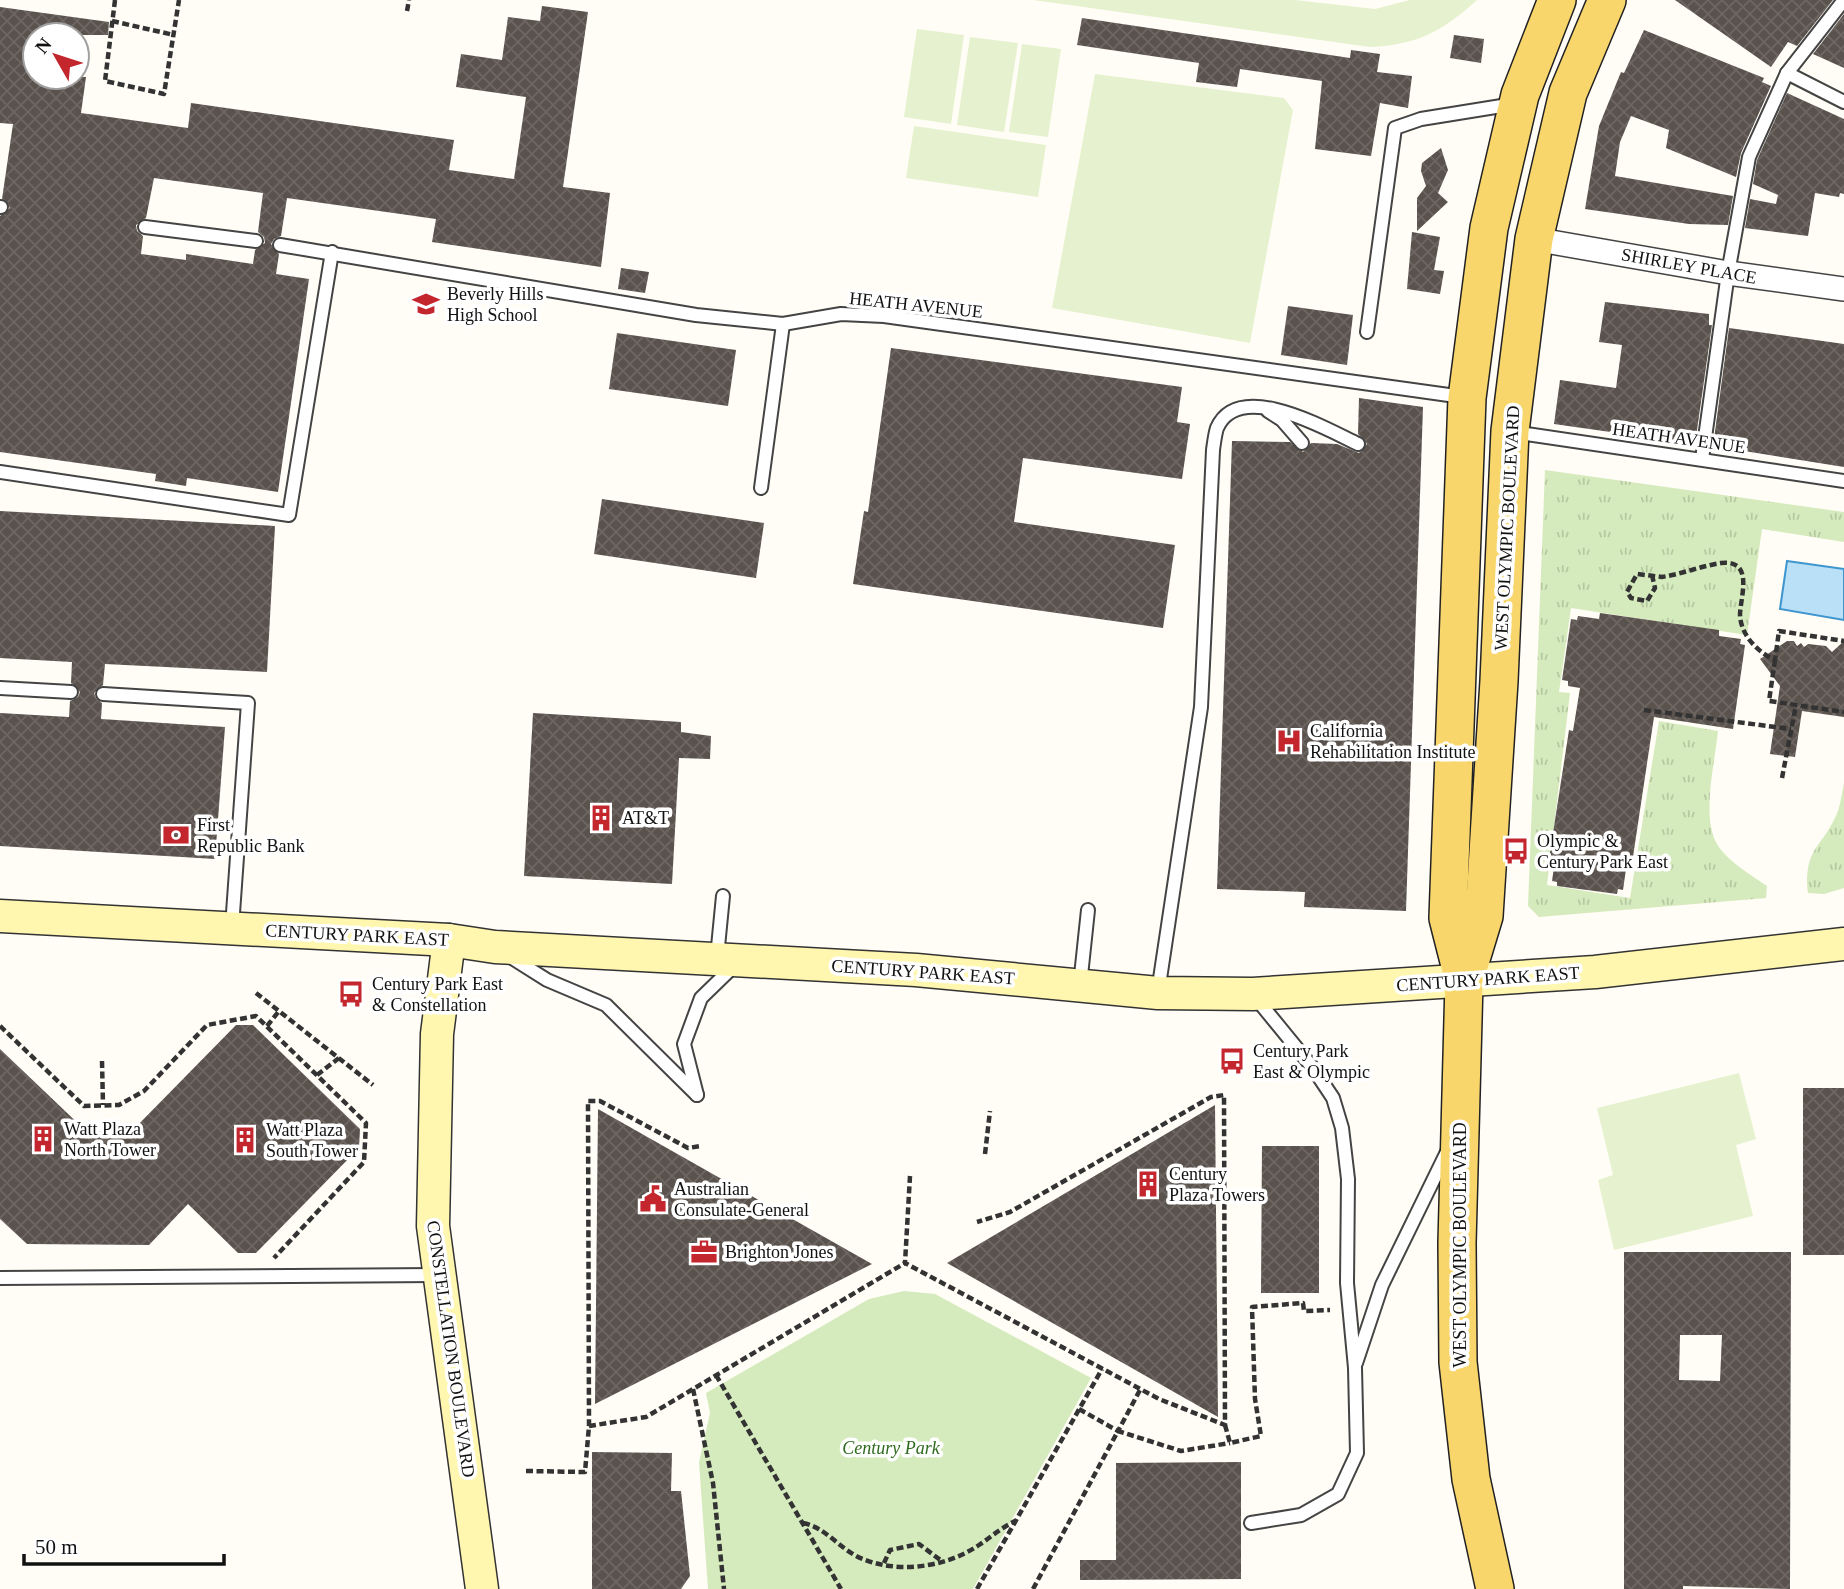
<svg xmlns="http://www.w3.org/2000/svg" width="1844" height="1589" viewBox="0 0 1844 1589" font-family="'Times New Roman',serif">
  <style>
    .grass { fill: url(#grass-tufts) }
    .park { fill: #d5ebbd }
    .pitch { fill: #e6f2cf }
    .water { fill: #b9e0f7; stroke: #3f96cf; stroke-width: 2 }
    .building { fill: url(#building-cross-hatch); fill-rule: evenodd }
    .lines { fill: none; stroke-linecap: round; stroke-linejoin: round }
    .service-casing { stroke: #444; stroke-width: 16 }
    .minor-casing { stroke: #444; stroke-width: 26 }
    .secondary-casing { stroke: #333; stroke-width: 35 }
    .primary-casing { stroke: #222; stroke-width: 40 }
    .path { stroke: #333; stroke-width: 4.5; stroke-dasharray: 7 3.5; stroke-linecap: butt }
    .service { stroke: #fff; stroke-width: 12 }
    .minor { stroke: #fff; stroke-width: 23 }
    .secondary { stroke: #fff6b0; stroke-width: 32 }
    .primary { stroke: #f9d66b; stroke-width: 37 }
    .labels { text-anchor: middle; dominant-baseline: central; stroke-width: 7; stroke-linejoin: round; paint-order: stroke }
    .street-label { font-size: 18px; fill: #111; stroke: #fff }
    .poi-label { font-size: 18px; fill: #111; stroke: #fff; text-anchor: start }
    .park-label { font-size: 18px; font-style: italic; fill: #2f6b1f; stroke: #fff }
  </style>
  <defs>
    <pattern id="grass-tufts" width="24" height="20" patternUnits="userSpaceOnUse" patternTransform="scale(1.75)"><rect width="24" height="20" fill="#d5ebbd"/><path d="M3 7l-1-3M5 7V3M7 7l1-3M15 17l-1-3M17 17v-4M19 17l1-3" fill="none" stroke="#b6c8a1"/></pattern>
    <pattern id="building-cross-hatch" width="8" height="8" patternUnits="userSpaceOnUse" patternTransform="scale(1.75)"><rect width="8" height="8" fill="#5a524d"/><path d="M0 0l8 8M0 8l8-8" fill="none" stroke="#6d6662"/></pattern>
  </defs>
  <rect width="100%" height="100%" fill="#fffdf5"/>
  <g class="grass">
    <path d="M1545,470L1844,512V542L1762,529L1747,635L1571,608L1559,692L1570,693L1547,885L1630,898L1659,721L1718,731C1715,762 1701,817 1717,844C1727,861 1751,875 1767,886L1766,898L1539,917L1528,906Z"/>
    <path d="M1844,783V888L1824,894L1808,893C1803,847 1824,847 1838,811C1841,802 1842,792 1844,783Z"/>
  </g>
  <path class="park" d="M904,1291L935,1294L1091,1378L973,1589H708L699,1462L710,1413L706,1393L869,1299Z"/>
  <g class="pitch">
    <path d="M1033,0H1295L1375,9L1410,0H1477C1442,32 1416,45 1370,47Z"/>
    <path d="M917,29L964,35L951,124L904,117Z"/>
    <path d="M970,37L1018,43L1004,132L957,125Z"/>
    <path d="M1022,44L1061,49L1048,137L1009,132Z"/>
    <path d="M1095,74L1284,98L1293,110L1250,343L1052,308Z"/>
    <path d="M914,126L1046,145L1038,197L906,178Z"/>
    <path d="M1739,1073L1756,1139L1736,1145L1753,1216L1614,1250L1598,1180L1613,1175L1597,1108Z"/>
  </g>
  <path class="water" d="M1787,561L1844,569V620L1780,609Z"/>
  <g class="building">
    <path d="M1675,0H1833L1797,46L1788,42L1771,67Z"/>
    <path d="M542,6L588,12L563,187L610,193L601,267L432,242L436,219L287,198L281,236L274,239L271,244L279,254L276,274L309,279L278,492L187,478L186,486L155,481L156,474L0,452V216L10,208L2,199L13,124L0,123V7L109,22L108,35H35V77H86L81,113L188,128L191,103L454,140L449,170L514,179L526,97L456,87L461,54L502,60L508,17L540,21ZM154,178L263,193L258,232L264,237L265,243L255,250L253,264L186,254V260L141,254L143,236L137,231L136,225L146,218Z"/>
    <path d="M1844,14V68L1813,54Z"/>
    <path d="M1082,18L1350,58L1351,50L1380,54L1377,72L1412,76L1408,108L1380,103L1371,156L1315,149L1322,81L1240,69L1237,87L1196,82L1199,63L1077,45Z"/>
    <path d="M1644,30L1764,78L1762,82L1771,86L1741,153L1736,177L1666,148L1669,130L1631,116L1620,142L1615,176L1733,196L1728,225L1689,224L1585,209L1599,126L1621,72L1624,73Z"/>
    <path d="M1454,35L1484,39L1481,63L1450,58Z"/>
    <path d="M1787,93L1844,119V194L1840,193L1839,197L1815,193L1808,236L1745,228L1750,199L1776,204L1778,195L1753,184L1757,160Z"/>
    <path d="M1441,148L1448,170L1438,193L1448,202L1417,231V198L1426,186L1421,171L1422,163Z"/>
    <path d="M1412,232L1440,237L1434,270L1444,271L1440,294L1407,289Z"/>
    <path d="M621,268L649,272L645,293L618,289Z"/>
    <path d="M1605,302L1709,314V325H1712L1695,444L1554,424L1560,380L1616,388L1622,345L1599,342Z"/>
    <path d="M1288,306L1353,315L1347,365L1281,355Z"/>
    <path d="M1729,328L1844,344V467L1713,446Z"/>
    <path d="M617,333L736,350L728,406L609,389Z"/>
    <path d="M891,348L1182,387L1177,422L1190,424L1182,479L1023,458L1014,522L1175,545L1163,628L853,584L864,511L868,512Z"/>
    <path d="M1359,398L1423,407L1406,911L1304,907L1305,892L1217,889L1232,441L1290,442L1303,452L1311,443L1337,444L1359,453L1367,444L1358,434Z"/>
    <path d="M602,499L764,523L756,578L594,554Z"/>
    <path d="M0,511L275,526L267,672L105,664L103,685L94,693L96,698L102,703L101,719L225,727L215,859L0,846V713L69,717L70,701L78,697L80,692L71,683L72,662L0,658Z"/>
    <path d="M1600,613L1719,630V636L1741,639L1740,644L1745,645L1733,729L1654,717L1631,870L1626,869L1623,890L1618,889L1617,894L1557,886V882L1552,881L1555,860L1549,859L1569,730L1573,731L1580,688L1568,686V681L1562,680L1571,619L1577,620L1578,616L1599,619Z"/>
    <path d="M1787,641H1794L1797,646L1801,643L1804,647L1808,644L1826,646L1832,652L1844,641V717L1802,711L1795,757L1770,754L1780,686L1760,659Z"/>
    <path d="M533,713L681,722V732L711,736L710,759L679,758L672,884L524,876Z"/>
    <path d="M236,1025H253L360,1129L359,1148L256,1253H238L188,1204L149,1245L27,1244L0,1219V1049L86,1131L131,1132Z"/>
    <rect x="1803" y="1088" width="41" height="167"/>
    <path d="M1215,1105L1218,1417L947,1263Z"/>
    <path d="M598,1109L872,1264L595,1404Z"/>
    <path d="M1262,1146H1319V1293H1261Z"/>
    <path d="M1624,1252H1791L1790,1589L1683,1586V1589H1624ZM1680,1335H1722L1720,1381L1679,1380Z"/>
    <path d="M592,1452L672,1453L671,1491H681L690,1576L681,1589H592Z"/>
    <path d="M1241,1462V1579L1080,1580V1560H1116V1463Z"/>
  </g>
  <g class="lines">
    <g class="service-casing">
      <g id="service">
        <path d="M1787,73L1844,102"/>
        <path d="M0,207H1"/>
        <path d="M145,227L256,241"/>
        <path d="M280,245L696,315L783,324L841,314L884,316L1463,397"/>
        <path d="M1367,332L1395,128L1421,119L1514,104"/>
        <path d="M1268,411L1282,420L1302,443"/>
        <path d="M1513,432L1844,481"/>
        <path d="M1702,459L1728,273L1749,157L1787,73L1844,0"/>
        <path d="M0,472L289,515L332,252"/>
        <path d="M761,488L783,324"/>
        <path d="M0,688L71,692"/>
        <path d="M103,694L248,703L232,927"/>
        <path d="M509,956L547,980L606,1005L697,1095"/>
        <path d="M717,957L723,896"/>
        <path d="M1080,985L1088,910"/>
        <path d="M1158,992L1201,707L1213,450C1214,443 1215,434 1217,428C1239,378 1328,430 1358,444"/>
        <path d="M697,1095L684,1044L701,998L736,964"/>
        <path d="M0,1278L438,1275"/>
        <path d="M1356,1363L1382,1285L1447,1152"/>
        <path d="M1251,1523L1301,1515L1338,1494L1357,1453L1355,1368L1347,1283L1348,1179L1342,1128L1333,1098L1313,1068L1255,997"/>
      </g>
    </g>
    <g class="minor-casing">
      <path id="minor" d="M1534,239L1728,273L1844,289"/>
    </g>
    <g class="secondary-casing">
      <g id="secondary">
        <path d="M0,916L449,940L495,947L916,970L1158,993L1253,994L1595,972L1844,944"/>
        <path d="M449,940L437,1034L433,1226L482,1589"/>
      </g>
    </g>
    <g class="primary-casing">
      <g id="primary">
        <path d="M1464,981L1448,918L1467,398L1489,228L1520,95L1557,0"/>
        <path d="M1495,1589L1471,1479L1458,1362L1457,1243L1464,982L1484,916L1499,681L1510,431L1534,239L1568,93L1607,0"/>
      </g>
    </g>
    <g class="path">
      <path d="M115,0L105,81L164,94L179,0"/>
      <path d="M407,11L409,0"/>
      <path d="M112,21L174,35"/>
      <path d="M1652,575L1655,588L1647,601L1631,598L1627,592L1637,574L1662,577C1682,574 1701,566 1721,563C1755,559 1740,598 1740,615C1741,636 1758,652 1775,660L1779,631L1844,641"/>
      <path d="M1775,660L1769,701L1844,712"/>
      <path d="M1644,710L1791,729"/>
      <path d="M1782,778L1796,705"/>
      <path d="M256,993L373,1085"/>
      <path d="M0,1026L84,1106L119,1105L144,1091L207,1025L256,1016L366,1123L364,1162L274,1258"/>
      <path d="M267,1026L279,1011"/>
      <path d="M102,1061L103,1105"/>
      <path d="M317,1075L339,1058"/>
      <path d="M985,1154L990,1111"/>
      <path d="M910,1176L905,1263L1159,1399L1225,1425L1224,1095L1211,1097L1010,1212L977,1222"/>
      <path d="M716,1375L841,1589"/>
      <path d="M693,1389L713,1483L724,1589"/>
      <path d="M1079,1409L1118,1431L1140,1390"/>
      <path d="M1225,1425L1230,1443L1261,1436L1255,1399L1252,1307L1303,1303L1304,1311L1330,1310"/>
      <path d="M589,1426L646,1417L905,1263"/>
      <path d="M526,1471L585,1472L589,1426L588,1101H600L688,1148L701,1146"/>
      <path d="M803,1523C826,1527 841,1551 863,1559C899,1574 947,1567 979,1545C991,1537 1001,1528 1015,1521"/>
      <path d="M884,1563L890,1550L919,1544L943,1562"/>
      <path d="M977,1589L1102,1369"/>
      <path d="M1033,1589L1118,1431L1181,1451L1230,1443"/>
    </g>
    <use href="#service" class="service"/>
    <use href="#minor" class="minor"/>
    <use href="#secondary" class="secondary"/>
    <use href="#primary" class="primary"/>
  </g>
  <defs>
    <g id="school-bare" transform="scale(2.1)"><path d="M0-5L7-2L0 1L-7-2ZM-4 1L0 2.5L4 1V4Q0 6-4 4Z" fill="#c4262e" stroke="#fff" stroke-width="2.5" paint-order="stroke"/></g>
    <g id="hospital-bare" transform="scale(2.1)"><path d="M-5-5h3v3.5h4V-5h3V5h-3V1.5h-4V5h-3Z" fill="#c4262e" stroke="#fff" stroke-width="2.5" paint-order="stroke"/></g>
    <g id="building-bare" transform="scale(2.1)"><path d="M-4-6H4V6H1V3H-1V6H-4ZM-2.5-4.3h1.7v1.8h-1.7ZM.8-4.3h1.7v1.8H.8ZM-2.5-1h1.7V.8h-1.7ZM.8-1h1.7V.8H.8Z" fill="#c4262e" stroke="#fff" stroke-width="2.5" paint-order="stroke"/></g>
    <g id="bank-bare" transform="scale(2.1)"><path d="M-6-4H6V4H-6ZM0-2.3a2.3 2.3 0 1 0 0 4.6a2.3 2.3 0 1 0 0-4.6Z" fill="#c4262e" stroke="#fff" stroke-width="2.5" paint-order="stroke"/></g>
    <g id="bus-bare" transform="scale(2.1)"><path d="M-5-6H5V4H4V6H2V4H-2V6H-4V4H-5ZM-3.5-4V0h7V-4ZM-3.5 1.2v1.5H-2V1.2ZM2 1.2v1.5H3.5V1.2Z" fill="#c4262e" stroke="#fff" stroke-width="2.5" paint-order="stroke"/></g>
    <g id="civic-bare" transform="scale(2.1)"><path d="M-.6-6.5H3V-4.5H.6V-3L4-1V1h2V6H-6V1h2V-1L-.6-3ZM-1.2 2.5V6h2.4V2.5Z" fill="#c4262e" stroke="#fff" stroke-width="2.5" paint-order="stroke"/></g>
    <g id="office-bare" transform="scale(2.1)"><path d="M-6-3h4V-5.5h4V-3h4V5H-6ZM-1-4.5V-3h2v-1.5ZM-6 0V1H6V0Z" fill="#c4262e" stroke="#fff" stroke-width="2.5" paint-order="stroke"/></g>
  </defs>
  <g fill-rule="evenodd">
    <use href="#school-bare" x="426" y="304"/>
    <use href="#hospital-bare" x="1289" y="741"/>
    <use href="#building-bare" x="601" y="818"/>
    <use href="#bank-bare" x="176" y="835"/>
    <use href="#bus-bare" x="1516" y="851"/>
    <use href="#bus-bare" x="351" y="994"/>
    <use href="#bus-bare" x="1232" y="1061"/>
    <use href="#building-bare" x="43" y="1139"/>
    <use href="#building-bare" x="245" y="1140"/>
    <use href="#building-bare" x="1148" y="1184"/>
    <use href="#civic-bare" x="653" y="1199"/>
    <use href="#office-bare" x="704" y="1252"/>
  </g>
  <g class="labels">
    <g class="street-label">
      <text transform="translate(1689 266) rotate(10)">SHIRLEY PLACE</text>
      <text transform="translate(916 305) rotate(6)">HEATH AVENUE</text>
      <text transform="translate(1679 438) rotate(8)">HEATH AVENUE</text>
      <text transform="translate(1507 528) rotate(-87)">WEST OLYMPIC BOULEVARD</text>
      <text transform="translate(357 935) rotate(3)">CENTURY PARK EAST</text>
      <text transform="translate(923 972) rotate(4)">CENTURY PARK EAST</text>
      <text transform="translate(1488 979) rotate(-4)">CENTURY PARK EAST</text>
      <text transform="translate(1460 1245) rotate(-90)">WEST OLYMPIC BOULEVARD</text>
      <text transform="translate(451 1349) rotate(82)">CONSTELLATION BOULEVARD</text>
    </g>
    <g class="poi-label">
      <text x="447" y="294">Beverly Hills<tspan x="447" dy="21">High School</tspan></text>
      <text x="1310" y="731">California<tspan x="1310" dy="21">Rehabilitation Institute</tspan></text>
      <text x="622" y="818">AT&amp;T</text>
      <text x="197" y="825">First<tspan x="197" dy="21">Republic Bank</tspan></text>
      <text x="1537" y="841">Olympic &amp;<tspan x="1537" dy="21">Century Park East</tspan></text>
      <text x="372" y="984">Century Park East<tspan x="372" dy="21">&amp; Constellation</tspan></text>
      <text x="1253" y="1051">Century Park<tspan x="1253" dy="21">East &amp; Olympic</tspan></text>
      <text x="64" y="1129">Watt Plaza<tspan x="64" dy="21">North Tower</tspan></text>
      <text x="266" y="1130">Watt Plaza<tspan x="266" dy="21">South Tower</tspan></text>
      <text x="1169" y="1174">Century<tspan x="1169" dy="21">Plaza Towers</tspan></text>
      <text x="674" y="1189">Australian<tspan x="674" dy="21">Consulate-General</tspan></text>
      <text x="725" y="1252">Brighton Jones</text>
    </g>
    <g class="park-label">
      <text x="891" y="1448">Century Park</text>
    </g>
  </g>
  <g transform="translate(56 56) rotate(309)"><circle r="33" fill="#ffffff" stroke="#a0a0a0" stroke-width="2"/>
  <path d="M0-5L12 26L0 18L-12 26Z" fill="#c4262e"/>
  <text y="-10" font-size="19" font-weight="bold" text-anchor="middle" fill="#111111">N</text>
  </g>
  <path d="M24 1554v10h200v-10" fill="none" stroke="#111111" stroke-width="3.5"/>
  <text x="35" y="1554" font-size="21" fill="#111111" stroke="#ffffff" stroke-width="5" paint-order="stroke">50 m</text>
</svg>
